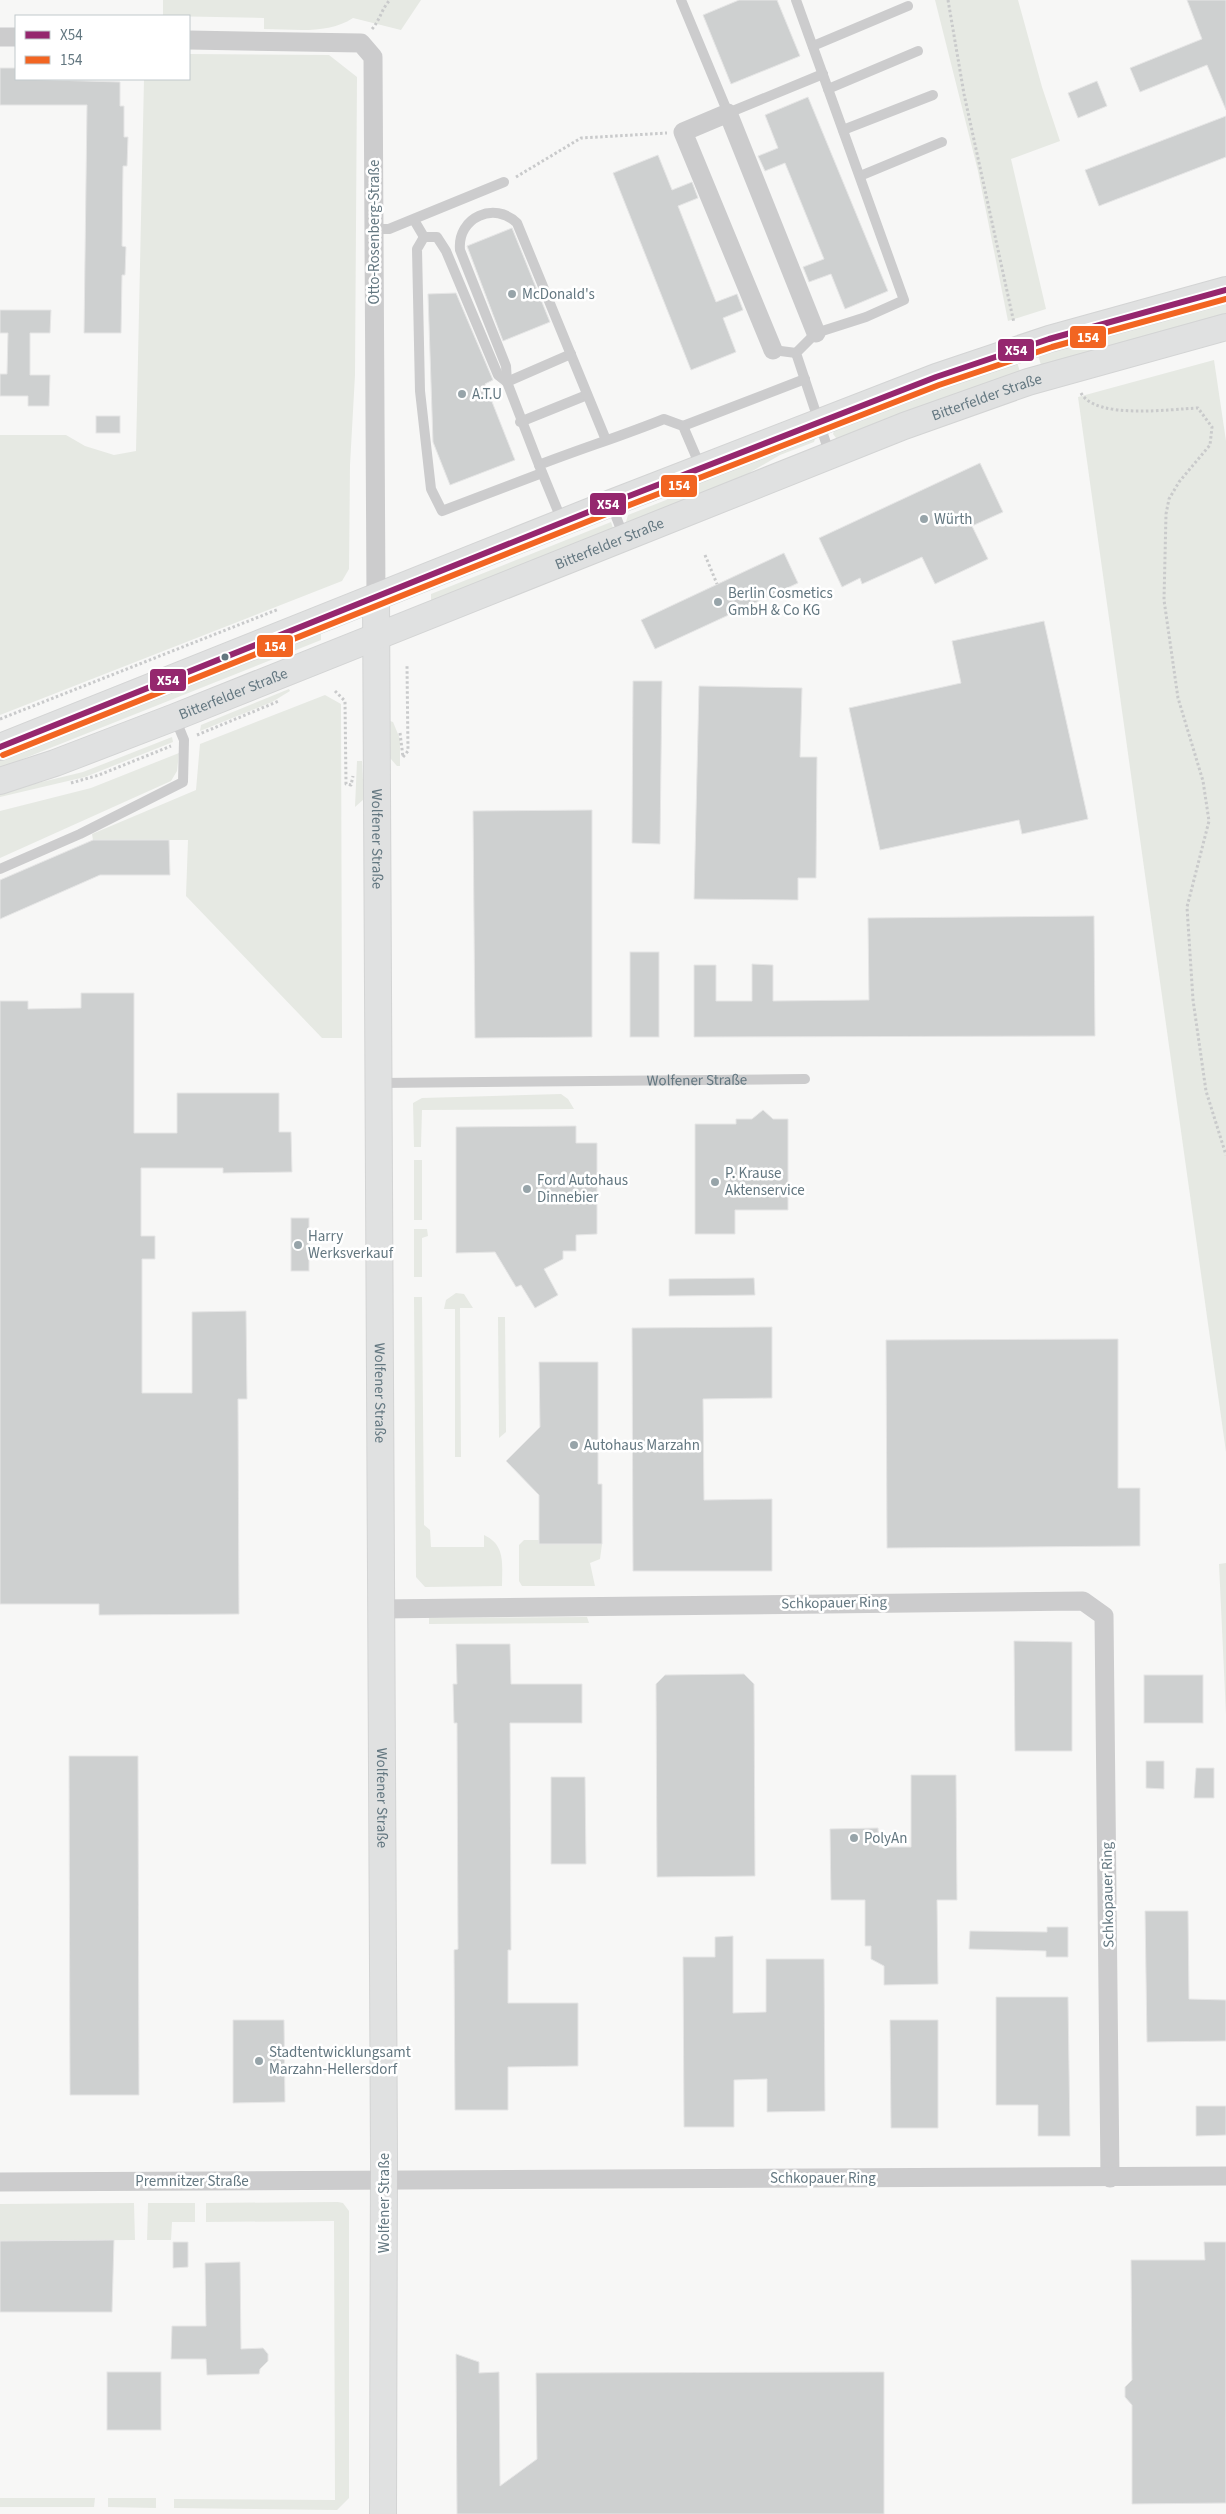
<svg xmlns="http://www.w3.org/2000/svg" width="1226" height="2514" viewBox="0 0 1226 2514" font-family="'Source Sans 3',sans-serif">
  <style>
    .green { fill: #e6e9e3 }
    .building { fill: #ced0d0; stroke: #e6e6e6 }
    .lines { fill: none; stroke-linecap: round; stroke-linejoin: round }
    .secondary-casing { stroke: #d3d4d4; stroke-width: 28 }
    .path { stroke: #c9cacb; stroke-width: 3; stroke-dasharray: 2.5 2.5; stroke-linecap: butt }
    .lane { stroke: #cccccd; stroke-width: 10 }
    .street { stroke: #cccccd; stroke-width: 19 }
    .secondary { stroke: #e0e1e1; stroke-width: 26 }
    .bus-1-casing { stroke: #fff; stroke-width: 10 }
    .bus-2-casing { stroke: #fff; stroke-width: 10 }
    .bus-1 { stroke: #95276e; stroke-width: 6 }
    .bus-2 { stroke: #f26522; stroke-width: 6 }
    .poi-dot { fill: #97a4a9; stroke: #fff; stroke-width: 2 }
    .bus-dot { fill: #637780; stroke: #fff; stroke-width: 2 }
    .labels { text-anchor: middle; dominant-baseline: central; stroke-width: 5; stroke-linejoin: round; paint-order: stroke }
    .street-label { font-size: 15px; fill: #637780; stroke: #fff }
    .poi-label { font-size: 15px; fill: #637780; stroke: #fff; text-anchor: start }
    .line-badge { stroke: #fff; stroke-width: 2 }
    .badge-label { font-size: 14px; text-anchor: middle; font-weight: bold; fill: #fff }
  </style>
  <rect width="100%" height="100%" fill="#f7f7f6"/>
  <g class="green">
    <path d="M163,0H421L401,30L353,18C327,35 294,29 264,29V18L163,16Z"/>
    <path d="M935,0H1018L1042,87L1060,141L1011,159L1046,309L1008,321L978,171Z"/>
    <path d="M189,54L329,55L357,77L355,375L350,465L349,569L342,581L0,715V435H66L85,446L114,455L136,451L144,79H189Z"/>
    <path d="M1226,300V318L1041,365L1037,352Z"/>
    <path d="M1214,360L1226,441V1452L1078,397Z"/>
    <path d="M1017,362L1021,375L841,440L836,438L833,434L836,424Z"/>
    <path d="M816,436L814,442L780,455L725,487L631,524L626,522L628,515L666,500L702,479Z"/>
    <path d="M611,522L614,531L431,604V594Z"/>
    <path d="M321,630V640L0,768V758Z"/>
    <path d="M289,689L290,691L272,702L200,731L201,725Z"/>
    <path d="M325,695L341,704L342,1038H322L186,896L188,840H93L92,834L196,790L200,744Z"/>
    <path d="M390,721L393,722L400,739V766H397L390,758Z"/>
    <path d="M172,737L173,742L85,777L0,797V792L83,772Z"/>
    <path d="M179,753L177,771L171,781L0,858V811L91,788Z"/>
    <path d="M357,761H362L364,799L355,807Z"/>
    <path d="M561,1094L568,1099L574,1109L422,1110L421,1147H414L413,1103L422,1098Z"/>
    <rect x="414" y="1160" width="8" height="60"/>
    <path d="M414,1229H427L428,1236L422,1238V1277H414Z"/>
    <path d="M456,1293L464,1294L473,1308H460L461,1457H455V1309H444L446,1300Z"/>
    <path d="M414,1297H422L424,1525L430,1530L431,1547H484V1535C506,1545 502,1565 502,1586L425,1587L416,1577Z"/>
    <path d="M498,1317H505L506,1432L499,1438Z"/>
    <path d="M524,1540H539V1544H602L600,1559L590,1563L595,1586H522L519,1581V1545Z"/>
    <path d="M1226,1563V1715L1219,1564Z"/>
    <path d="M587,1617L589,1623L429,1624V1618Z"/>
    <path d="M338,2202L343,2203L349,2211V2498L337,2510L174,2508V2499L335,2500L334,2221L206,2222V2203Z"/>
    <path d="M134,2203L135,2240L0,2241V2204Z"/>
    <path d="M148,2203H195V2222H172L171,2240H147Z"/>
    <path d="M0,2498H95L94,2507H0Z"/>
    <path d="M108,2498H156V2508L108,2507Z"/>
  </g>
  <g class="building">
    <path d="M739,0H777L800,56L731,84L703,15Z"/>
    <path d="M1187,0H1226V110L1207,65L1140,92L1130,68L1202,39Z"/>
    <path d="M0,68H16V79L120,82V106H124V137H128L127,166H123L122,246L126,247L125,275H122L121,333H84L87,105H0Z"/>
    <path d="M1097,81L1107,106L1078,118L1068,93Z"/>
    <path d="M808,97L888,291L845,309L831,274L809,282L803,267L824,259L785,163L765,171L758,156L778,148L765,115Z"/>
    <path d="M1226,116V157L1099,206L1085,170Z"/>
    <path d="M658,155L672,190L692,182L698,198L678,206L716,302L737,294L743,310L723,318L736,352L691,370L613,173Z"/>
    <path d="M512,228L550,322L503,341L467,246Z"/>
    <path d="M456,293L493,380L485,384L515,460L450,485L433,442L428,294Z"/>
    <path d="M0,310H51L50,333H30V375H50L49,406H28V396H0V374H7L8,333H0Z"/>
    <rect x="96" y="416" width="24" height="17"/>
    <path d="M980,463L1003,512L972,526L988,559L935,584L922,557L862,584L860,578L842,587L819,538Z"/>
    <path d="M784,553L798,583L655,649L641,620Z"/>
    <path d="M1044,621L1088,819L1022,834L1019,820L880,850L849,708L961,683L952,641Z"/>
    <path d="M633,681H662L660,844L632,843Z"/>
    <path d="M699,686L802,688L800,757H817L816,878H798V900L694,899Z"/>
    <path d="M592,810V1037L475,1038L473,811Z"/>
    <path d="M93,840H169L170,875H100L0,919V880Z"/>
    <path d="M1094,916L1095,1036L694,1037V965H716V1001H752V964L773,965V1001L869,1000L868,918Z"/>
    <rect x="630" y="952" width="29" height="85"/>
    <path d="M81,993H134V1133H177V1093H279V1132H291L292,1172L223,1173V1168H141V1236H155V1259H142V1393H192V1312L246,1311L247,1399H238L239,1614L99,1615V1604H0V1001H28V1009L81,1008Z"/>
    <path d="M763,1110L773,1119H788V1210H735V1234H695V1124H736V1119H752Z"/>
    <path d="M576,1126V1143H597V1234L576,1235V1251H563V1259L544,1269L558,1295L535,1308L521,1285L516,1287L495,1252L456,1253V1127Z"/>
    <rect x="291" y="1218" width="18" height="53"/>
    <path d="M754,1278L755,1295L669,1296V1279Z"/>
    <path d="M772,1327V1398L703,1399L704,1500L772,1499V1571H633L632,1328Z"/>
    <path d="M1118,1339V1488H1140V1546L887,1548L886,1340Z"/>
    <path d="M539,1362H598V1484H602V1544H539V1495L506,1461L540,1427Z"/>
    <path d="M1014,1641L1072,1642V1751H1015Z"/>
    <path d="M456,1644H510L511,1684H582V1723H510L511,1950H508V2003H578V2066L508,2067V2110H455L454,1950L458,1949L457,1723H454L453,1684H457Z"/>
    <path d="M744,1674L754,1684L755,1876L657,1877L656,1684L665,1675Z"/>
    <rect x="1144" y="1675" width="59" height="48"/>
    <path d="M69,1756H138L139,2095H70Z"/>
    <path d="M1146,1761H1164V1789L1146,1788Z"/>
    <path d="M1196,1768H1214V1798H1194Z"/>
    <path d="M911,1775H956L957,1900H937L938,1984L884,1985V1966L871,1959V1946H865V1900H831L830,1829L878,1828L879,1847H911Z"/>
    <path d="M551,1777H585L586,1864H551Z"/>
    <path d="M1145,1911H1188L1189,1999L1226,2000V2041L1147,2042Z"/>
    <path d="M1047,1927H1068V1957H1046V1951L969,1949L970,1931L1047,1932Z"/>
    <path d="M733,1936V2013L766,2012V1959H824L825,2111L767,2112V2079L734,2080V2127H684L683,1957H715V1937Z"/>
    <path d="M996,1997H1068L1070,2136H1038V2105H996Z"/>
    <path d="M233,2020H284L285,2102L233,2103Z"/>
    <path d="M890,2020H938V2128H891Z"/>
    <path d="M1196,2106H1226V2135L1196,2136Z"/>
    <path d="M114,2240L112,2312H0V2241Z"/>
    <path d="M173,2242H188V2267L173,2268Z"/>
    <path d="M1204,2242H1226V2503L1132,2504V2405L1125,2397V2387L1132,2380L1131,2260H1205Z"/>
    <path d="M240,2262L241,2349L263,2348L268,2354V2361L260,2369L259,2374L207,2375L206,2359H171L172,2326H206L205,2263Z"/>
    <path d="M456,2354L479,2362V2373L499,2372L500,2486L537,2459L536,2373L884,2372V2514H457Z"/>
    <rect x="107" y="2372" width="54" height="58"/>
  </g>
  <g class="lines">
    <g class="secondary-casing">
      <g id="secondary">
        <path id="s2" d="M376,597L384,2161L383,2514"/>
        <path d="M0,747L611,503L936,377L1049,339L1226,290"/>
        <path id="s3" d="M0,781L55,763L175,717L904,426L1028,382L1226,327"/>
      </g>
    </g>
    <g class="path">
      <path d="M948,0L964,94L1014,323"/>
      <path d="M372,29C380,20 382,8 390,0"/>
      <path d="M516,177L581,138L667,133"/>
      <path d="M1081,393C1096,420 1171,409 1198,408L1212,427L1210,445L1179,482L1169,499L1166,514L1164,600L1178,698L1203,781L1209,821L1187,907L1193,1000L1206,1091L1226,1155"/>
      <path d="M705,555L717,584"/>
      <path d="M335,691L345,701L346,784L351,785L353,776"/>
      <path d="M0,719L279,609"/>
      <path d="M400,733L403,757"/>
      <path d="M197,735L279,701"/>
      <path d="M403,757L408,751L407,665"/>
      <path d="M71,783L99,775L171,746"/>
    </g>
    <g class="lane">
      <path d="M681,0L728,113L823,74"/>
      <path d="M796,0L904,300L866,317L816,333L796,353L830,455"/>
      <path d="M813,46L908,6"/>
      <path d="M828,89L918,51"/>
      <path d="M843,130L933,95"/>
      <path d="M860,176L942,142"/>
      <path d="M414,220L424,237"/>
      <path d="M374,229H389L504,182"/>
      <path d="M773,350L796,353"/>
      <path d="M507,382L498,375L446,251L437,237H424L417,249L420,391L431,489L442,511L542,473"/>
      <path d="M507,382L571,354"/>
      <path d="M520,422L587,395"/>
      <path d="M683,426L805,379"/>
      <path d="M539,465L507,382L506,366L460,250C457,217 495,201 517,223L606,440"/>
      <path d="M611,504L624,537"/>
      <path d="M562,521L539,465C580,449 622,436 664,419L683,426L701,468"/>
      <path d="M0,869L80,834L183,782L184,740L175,718"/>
      <path id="s1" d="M378,1083L805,1079"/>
    </g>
    <g class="street">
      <path d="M0,37H16"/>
      <path d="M189,40L361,43L373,57L376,597"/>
      <path d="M773,350L683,132L728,113L816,333"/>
      <path d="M381,1609L1083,1601L1104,1616L1110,2178"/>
      <path d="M0,2182L1226,2176"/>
    </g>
    <use href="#secondary" class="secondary"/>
    <g class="bus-1-casing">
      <path id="bus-1" d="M0,747L611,503L936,377L1049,339L1226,290"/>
    </g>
    <g class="bus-2-casing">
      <path id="bus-2" d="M3,755L614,511L939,385L1052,347L1226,299"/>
    </g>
    <use href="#bus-1" class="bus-1"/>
    <use href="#bus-2" class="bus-2"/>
  </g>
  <g class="poi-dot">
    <circle cx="512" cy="294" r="5"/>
    <circle cx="462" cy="394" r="5"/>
    <circle cx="924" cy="519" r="5"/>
    <circle cx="718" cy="602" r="5"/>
    <circle cx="715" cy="1182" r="5"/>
    <circle cx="527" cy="1189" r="5"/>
    <circle cx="298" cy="1245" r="5"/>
    <circle cx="574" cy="1445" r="5"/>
    <circle cx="854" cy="1838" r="5"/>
    <circle cx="259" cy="2061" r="5"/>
  </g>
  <circle class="bus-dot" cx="225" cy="657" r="4.5"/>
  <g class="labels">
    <g class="street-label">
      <text transform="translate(374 232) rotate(-90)">Otto-Rosenberg-Straße</text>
      <text stroke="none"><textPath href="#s3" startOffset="1059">Bitterfelder Straße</textPath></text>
      <text stroke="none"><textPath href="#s3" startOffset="654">Bitterfelder Straße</textPath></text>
      <text stroke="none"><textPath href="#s3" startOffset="249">Bitterfelder Straße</textPath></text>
      <text stroke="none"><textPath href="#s2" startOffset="242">Wolfener Straße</textPath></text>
      <text stroke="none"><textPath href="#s1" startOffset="319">Wolfener Straße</textPath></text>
      <text stroke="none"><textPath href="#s2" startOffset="796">Wolfener Straße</textPath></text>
      <text transform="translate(834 1603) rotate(-1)">Schkopauer Ring</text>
      <text stroke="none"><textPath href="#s2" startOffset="1201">Wolfener Straße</textPath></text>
      <text transform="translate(1108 1895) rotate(-91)">Schkopauer Ring</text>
      <text x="823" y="2178">Schkopauer Ring</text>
      <text x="192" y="2181">Premnitzer Straße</text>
      <text transform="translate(384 2203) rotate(-90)">Wolfener Straße</text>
    </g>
    <g class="poi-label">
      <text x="522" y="294">McDonald's</text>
      <text x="472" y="394">A.T.U</text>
      <text x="934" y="519">Würth</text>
      <text x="728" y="593">Berlin Cosmetics<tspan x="728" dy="17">GmbH &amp; Co KG</tspan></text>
      <text x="725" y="1173">P. Krause<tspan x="725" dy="17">Aktenservice</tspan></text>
      <text x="537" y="1180">Ford Autohaus<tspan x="537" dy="17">Dinnebier</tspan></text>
      <text x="308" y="1236">Harry<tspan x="308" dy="17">Werksverkauf</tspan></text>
      <text x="584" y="1445">Autohaus Marzahn</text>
      <text x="864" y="1838">PolyAn</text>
      <text x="269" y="2052">Stadtentwicklungsamt<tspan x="269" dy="17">Marzahn-Hellersdorf</tspan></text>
    </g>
  </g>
  <g class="line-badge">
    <rect x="1069" y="325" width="38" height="24" rx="5" fill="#f26522"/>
    <rect x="997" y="338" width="38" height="24" rx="5" fill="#95276e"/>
    <rect x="660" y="474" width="38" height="24" rx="5" fill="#f26522"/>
    <rect x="589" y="492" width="38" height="24" rx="5" fill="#95276e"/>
    <rect x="256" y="634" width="38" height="24" rx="5" fill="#f26522"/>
    <rect x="149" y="668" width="38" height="24" rx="5" fill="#95276e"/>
  </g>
  <g class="badge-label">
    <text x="1088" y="342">154</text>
    <text x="1016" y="355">X54</text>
    <text x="679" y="490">154</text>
    <text x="608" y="509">X54</text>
    <text x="275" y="651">154</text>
    <text x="168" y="685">X54</text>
  </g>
  <rect x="15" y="15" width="175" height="65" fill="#ffffff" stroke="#c1c9cc"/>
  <rect x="25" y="31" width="25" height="8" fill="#95276e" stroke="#c1c9cc"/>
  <text x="60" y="40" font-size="15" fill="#637780">X54</text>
  <rect x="25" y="56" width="25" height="8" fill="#f26522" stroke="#c1c9cc"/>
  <text x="60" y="65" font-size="15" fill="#637780">154</text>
</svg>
